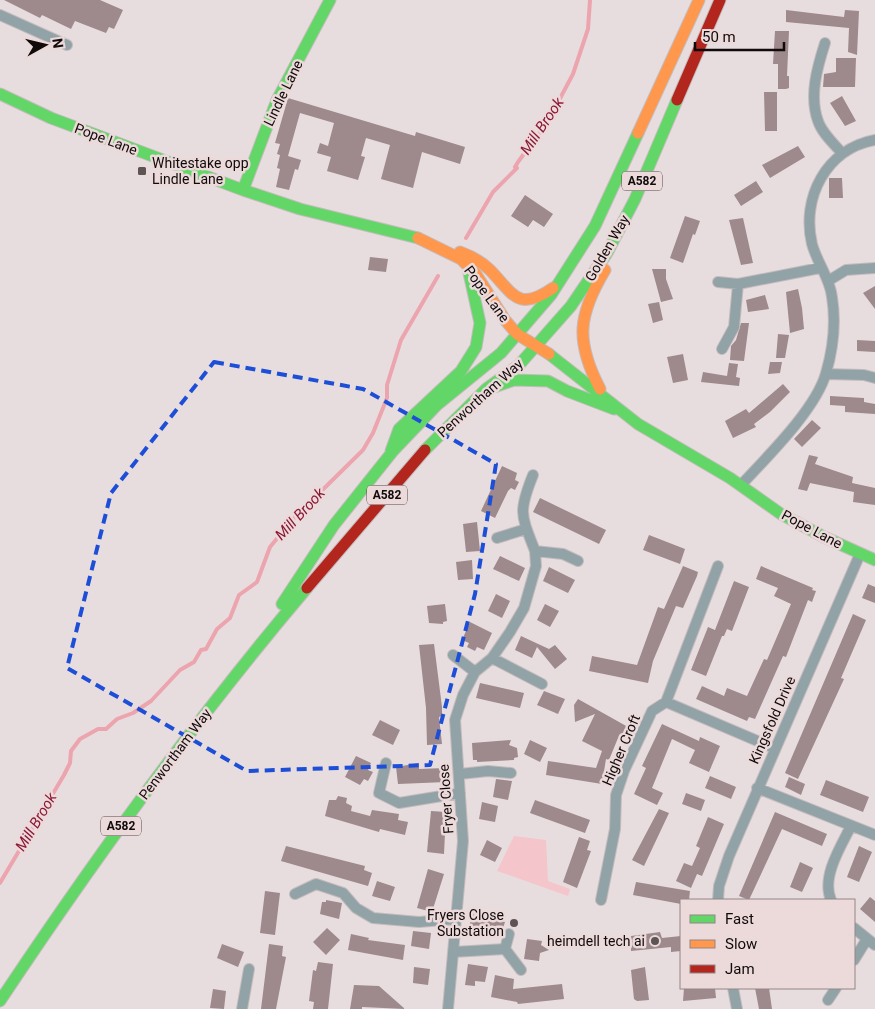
<svg xmlns="http://www.w3.org/2000/svg" width="875" height="1009" viewBox="0 0 875 1009" font-family="Roboto,sans-serif">
	<rect width="100%" height="100%" fill="#e8ddde"/>
	<path fill="#f4c5ca" d="M514 836 546 840 548 881 570 889 568 896 497 871Z"/>
	<g fill="none" stroke-linecap="round" stroke-linejoin="round">
		<path stroke="#eca5ae" stroke-width="4" d="M466 238 493 192 517 168 515 167 518 162 548 121 573 74 588 29 590 0
			M0 883 64 775 70 763 71 751 80 739 98 729H106L117 719 133 713 151 701 180 670 194 662 201 650 206 649 217 629 230 618 239 595 257 582 270 547 293 519 363 450 373 433 387 398V385L401 340 438 276"/>
	</g>
	<path fill="#9e898d" d="M4 0H100L123 10 114 29 109 27 106 33 75 21 71 29 42 15 40 18Z
		M786 10 844 17 845 10 859 11 857 55 848 52 849 28 786 22Z
		M775 31H789L787 76H789V88L786 89H778V64H773Z
		M836 58H856L855 87H823L824 74 836 72Z
		M764 92H777V131H765Z
		M842 96 856 121 845 126 830 103Z
		M288 98 415 136 416 132 465 147 460 164 422 152 413 188 381 179 390 145 366 138 361 156 365 157 358 180 327 171 331 157 317 153 320 143 328 146 334 123 300 113 288 156 301 160 298 170 295 169 289 190 276 187 280 169 277 168 280 155 277 154 280 144 275 143Z
		M798 146 805 157 770 178 762 165Z
		M829 178H842L843 198H829Z
		M756 181 763 192 741 206 734 195Z
		M525 195 553 214 544 227 533 220 528 227 511 216Z
		M685 216 700 221 695 235 693 234 683 263 670 258Z
		M743 218 753 263 741 265 729 220Z
		M370 257 388 259 386 272 368 270Z
		M652 269H666V279L673 299 661 302Z
		M875 286V309L863 293Z
		M798 289 802 308 804 329 790 333 786 292Z
		M765 295 769 309 748 312 746 300Z
		M659 302 663 320 653 323 648 304Z
		M741 323H749L744 361 730 360 731 346 736 340Z
		M778 334 789 335 785 358H776Z
		M857 340 875 341V352L857 351Z
		M683 354 688 380 673 383 667 357Z
		M770 362H782L780 373 768 374Z
		M729 363 738 364 736 377 740 378 739 386 701 382 703 372 727 376Z
		M783 384 790 392 770 412 754 424 756 427 733 438 725 421 746 409 749 413Z
		M830 396 864 398V402L875 404V414L845 412V406L830 405Z
		M812 420 821 428 802 447 794 439Z
		M809 455 818 457 815 464 853 477 852 483 875 488V505L853 502 854 492 810 483 807 491 798 489Z
		M502 466 517 473 515 480 519 482 515 490 511 488 508 491 495 518 481 511Z
		M540 498 606 530 599 544 533 512Z
		M477 522 480 551 466 552 463 524Z
		M649 535 685 549 680 564 643 550Z
		M500 556 525 568 519 581 493 569Z
		M472 560 473 579 458 580 456 562Z
		M683 566 698 572 697 576 683 608 676 606 653 661 648 683 589 671 592 656 637 665 658 607 664 609Z
		M761 566 813 588 812 590 816 591 812 602 808 600 786 657 783 656 755 719 749 717 747 721 696 699 702 686 724 696 727 688 747 696 764 659 767 660 791 604 774 596 778 588 756 579Z
		M549 567 575 580 568 593 543 581Z
		M734 581 749 587 732 631 727 629 724 636H722L706 676 691 670 708 627 715 630Z
		M868 584 875 587V603L862 598Z
		M496 594 510 601 502 618 488 611Z
		M445 604 447 621 443 622V624L429 623 427 606Z
		M545 604 559 611 550 627 537 620Z
		M853 614 866 620 841 678 844 679 798 779 785 773Z
		M470 622 492 633 484 650 477 647 475 651 467 647 469 643 462 640Z
		M521 636 549 649 555 645 567 659 555 669 537 647 532 658 515 650Z
		M434 644 442 707V716L439 717 442 744 427 745 426 708 419 645Z
		M480 683 524 693 520 708 476 698Z
		M544 691 565 699 558 714 537 705Z
		M578 699 628 727 620 740 618 738 609 760 606 759 602 784 546 775 548 761 596 768 602 751 582 741 595 714 575 722 574 705Z
		M380 720 400 730 393 745 372 735Z
		M662 724 699 741 700 737 720 746 709 772 689 763 695 750 672 739 652 788 663 793 657 805 634 794 646 768 642 766Z
		M511 740 509 745 517 748 518 757 514 758V760L477 762V760H473L472 743Z
		M530 740 547 748 540 762 524 754Z
		M356 756 371 763 368 770 373 772 368 781 364 779 360 785 345 777Z
		M419 763V769L444 768 446 782 398 784 396 767Z
		M710 776 736 787 731 799 705 788Z
		M789 777 805 784 801 795 785 787Z
		M496 779 512 781 508 800 493 797Z
		M826 780 869 797 863 812 820 795Z
		M686 793 705 800 701 811 682 804Z
		M338 796 347 798 346 803 352 806 351 811 370 816 372 810 399 814 398 820 408 822 405 835 380 829 379 832 325 816 329 800H336Z
		M535 800 590 820 585 833 530 813Z
		M482 802 498 806 495 822 479 819Z
		M659 809 669 813 644 866 632 860Z
		M431 811 446 812 444 854 427 852Z
		M775 812 827 834 822 846 782 829 749 900 739 896Z
		M708 817 724 824 702 876 697 874 691 888 676 881 684 863 692 866 700 848 696 846Z
		M579 837 590 841 587 850 591 851 577 888 563 882Z
		M487 840 502 848 495 862 480 855Z
		M286 846 365 866 364 870 372 873 368 886 281 861Z
		M859 846 872 852 859 882 847 877Z
		M800 862 813 868 802 892 790 887Z
		M428 869 444 874 432 912 417 908Z
		M377 881 395 887 390 901 372 896Z
		M636 882 690 891 689 900H681V904L633 895Z
		M265 891 280 893 275 935 260 933Z
		M870 897 875 901V922L860 909Z
		M326 900 342 903 339 919 320 914 322 902H326Z
		M474 912 505 922 500 937 469 926Z
		M327 928 340 940 326 955 313 942Z
		M413 931 431 933 429 949 411 946Z
		M660 932 662 938 681 936V951L671 952V947L631 951V936Z
		M351 934 369 938 368 940 405 945 403 960 348 950Z
		M527 939 542 941 541 945 549 950 540 953 539 961 524 959Z
		M222 944 244 952 238 967 217 958Z
		M269 944 283 946 282 956 286 957 276 1009H261Z
		M318 962 333 964 328 1009H313L314 1002 309 1001 313 970 316 971Z
		M468 964 488 967 485 982 475 981V986L465 985Z
		M414 967 430 969 428 985 413 983Z
		M645 967 649 1000 637 1001 634 999 631 970Z
		M495 975 514 979 513 989 562 984 564 999 518 1004 517 1002 491 997Z
		M354 985 379 986 405 1009 362 1007V1009H350Z
		M684 988H715L716 998 683 1001Z
		M755 988H769L772 1009H759Z
		M213 989 226 991 224 1009 210 1008Z"/>
	<g fill="none" stroke-linecap="round" stroke-linejoin="round">
		<defs>
			<path id="street" d="M0 15 67 45
				M825 43C817 68 809 96 818 121 822 133 834 144 842 153
				M828 281 846 270 875 268
				M718 282 738 284
				M722 349 734 327 738 284 820 268
				M826 374 864 375 875 378
				M533 475C518 512 521 515 535 551
				M741 485C767 457 816 409 826 373 833 349 836 322 832 297 830 278 817 263 812 244 801 198 826 149 875 140
				M497 538 526 529
				M453 655 475 672
				M492 658 542 684
				M666 702 774 748
				M386 763 379 793 399 803 460 793
				M460 774 488 771 511 773
				M757 788 875 835
				M295 894 316 884 343 893 356 908 373 918 419 922 455 919
				M601 900 615 829 616 795 624 771 652 711 666 702 718 566
				M718 900 719 886 729 856 860 554
				M831 900C821 877 841 846 851 826
				M854 928 875 945
				M505 949 509 934
				M453 952 505 949 521 970
				M854 960 867 939
				M733 988 737 1009
				M828 1000 836 988
				M242 1009 249 969
				M448 1009 463 841 455 720 463 695 475 672 492 658 510 632 524 608 536 566 535 551 563 554 578 561"/>
			<path id="fast" d="M0 94 51 118 243 190 300 209 418 238
				M243 190 277 100 330 0
				M549 354 638 424 730 478 781 514 824 537 875 560
				M494 387 514 380 548 381 567 391 614 409
				M425 450 486 389 519 365 571 306 607 253 635 199 677 100
				M391 451 399 429 461 371 476 347 480 323 469 273
				M282 604 334 525 393 451 437 405 501 353 551 295 595 226 638 133
				M0 1001C95 858 196 719 307 588"/>
			<path id="slow" d="M638 133 699 0
				M418 238 461 259 475 273 505 320 517 334 549 354
				M460 252C471 256 482 262 490 270 514 295 518 312 553 288
				M600 389C575 341 578 315 605 270"/>
			<path id="jam" d="M677 100 720 0
				M307 588 425 450"/>
		</defs>
		<use href="#street" stroke="#c5bcbd" stroke-width="12"/>
		<use href="#fast" stroke="#c5bcbd" stroke-width="13"/>
		<use href="#slow" stroke="#c5bcbd" stroke-width="13"/>
		<use href="#jam" stroke="#c5bcbd" stroke-width="13"/>
		<use href="#street" stroke="#92a3a7" stroke-width="10"/>
		<use href="#fast" stroke="#63d668" stroke-width="11"/>
		<use href="#slow" stroke="#ff974d" stroke-width="11"/>
		<use href="#jam" stroke="#b3261e" stroke-width="11"/>
	</g>
	<path fill="none" stroke="#1d4ed8" stroke-width="4" stroke-dasharray="10 6" stroke-linejoin="round" d="M214 362 363 389 496 464 475 594 430 765 247 771 67 668 111 493Z"/>
	<g fill="#5c5455" stroke="#ecd9da" stroke-width="2">
		<rect x="137" y="166" width="10" height="10" rx="2.5"/>
		<circle cx="514" cy="923" r="5"/>
		<circle cx="655" cy="941" r="5"/>
	</g>
	<g text-anchor="middle" dominant-baseline="central" stroke-width="5" stroke-linejoin="round" paint-order="stroke">
		<g fill="#ecd9da" stroke="#524849" stroke-width="1">
			<rect x="622" y="171.5" width="40" height="19" rx="4"/>
			<rect x="367" y="485.5" width="40" height="19" rx="4"/>
			<rect x="101" y="816.5" width="40" height="19" rx="4"/>
		</g>
		<g font-size="12" font-weight="bold" fill="#100a0b">
			<text x="642" y="181">A582</text>
			<text x="387" y="495">A582</text>
			<text x="121" y="826">A582</text>
		</g>
		<g font-size="14" fill="#100a0b" stroke="#ecd9da">
			<text transform="translate(283 93) rotate(-64)">Lindle Lane</text>
			<text transform="translate(106 139) rotate(21)">Pope Lane</text>
			<text transform="translate(607 248) rotate(-60)">Golden Way</text>
			<text transform="translate(487 294) rotate(54)">Pope Lane</text>
			<text transform="translate(480 398) rotate(-42)">Penwortham Way</text>
			<text transform="translate(812 529) rotate(28)">Pope Lane</text>
			<text transform="translate(772 720) rotate(-66)">Kingsfold Drive</text>
			<text transform="translate(621 750) rotate(-67)">Higher Croft</text>
			<text transform="translate(175 754) rotate(-53)">Penwortham Way</text>
			<text transform="translate(446 799) rotate(-94)">Fryer Close</text>
		</g>
		<g font-size="14" fill="#100a0b" stroke="#ecd9da" text-anchor="end">
			<text x="152" y="163" text-anchor="start">Whitestake opp<tspan x="152" dy="16">Lindle Lane</tspan></text>
			<text x="504" y="915">Fryers Close<tspan x="504" dy="16">Substation</tspan></text>
			<text x="645" y="941">heimdell tech ai</text>
		</g>
		<g font-size="15" font-style="italic" fill="#8a1936" stroke="#ecd9da">
			<text transform="translate(542 126) rotate(-56)">Mill Brook</text>
			<text transform="translate(300 514) rotate(-47)">Mill Brook</text>
			<text transform="translate(36 822) rotate(-59)">Mill Brook</text>
		</g>
	</g>
	<rect x="680" y="899" width="175" height="90" fill="#ecd9da" stroke="#948687"/>
	<rect x="690" y="915" width="25" height="8" fill="#63d668" stroke="#948687"/>
	<text x="725" y="924" font-size="15" fill="#100a0b">Fast</text>
	<rect x="690" y="940" width="25" height="8" fill="#ff974d" stroke="#948687"/>
	<text x="725" y="949" font-size="15" fill="#100a0b">Slow</text>
	<rect x="690" y="965" width="25" height="8" fill="#b3261e" stroke="#948687"/>
	<text x="725" y="974" font-size="15" fill="#100a0b">Jam</text>
	<g transform="translate(45 45) rotate(82)" stroke="#ecd9da" stroke-width="4" paint-order="stroke">
	<path d="M0-4L9 19L0 12L-9 19Z" fill="#100a0b"/>
	<text y="-8" font-size="14" font-weight="bold" text-anchor="middle" fill="#100a0b">N</text>
	</g>
	<path d="M695 42v8h89v-8" fill="none" stroke="#100a0b" stroke-width="2.5"/>
	<text x="702" y="42" font-size="15" fill="#100a0b" stroke="#ecd9da" stroke-width="4" paint-order="stroke">50 m</text>
</svg>
